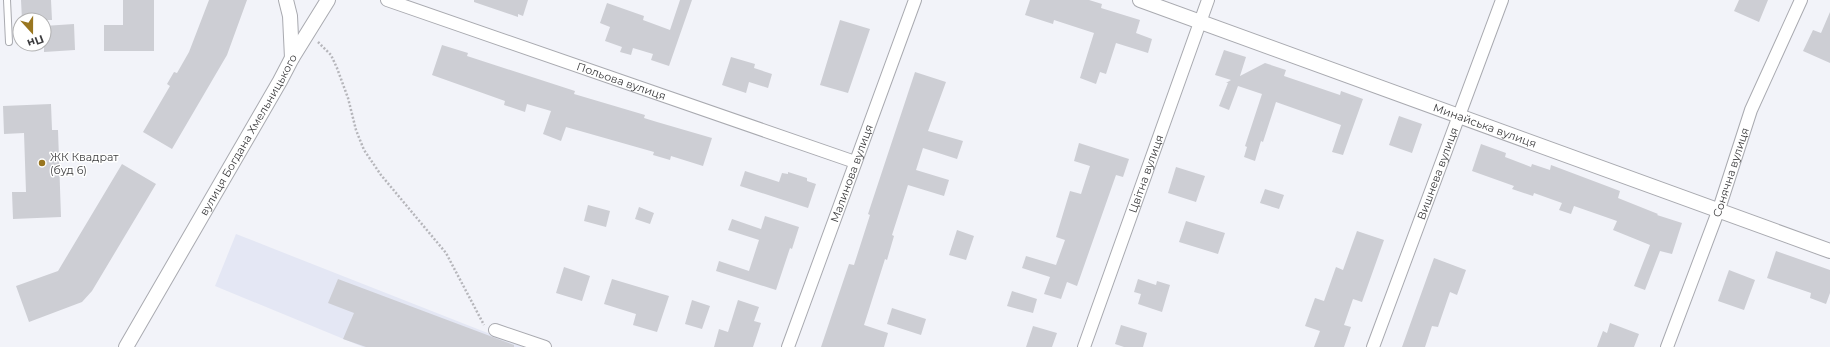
<svg xmlns="http://www.w3.org/2000/svg" width="1830" height="347" viewBox="0 0 1830 347" font-family="Montserrat,sans-serif">
	<rect width="100%" height="100%" fill="#f2f3f9"/>
	<path fill="#e4e7f4" d="M236 234 480 330 524 347H363L215 286Z"/>
	<path fill="#cdced4" d="M21 0H51L52 20H22Z
		M123 0H154V51H104V25H123Z
		M209 0H247L227 55 172 149 143 132 170 86 167 84 174 72 177 73 189 52Z
		M474 0H528L523 16 518 14V17L474 2Z
		M680 0H692L669 66 651 60 653 54 633 48 631 55 620 52 622 47 605 41 610 27 600 23 607 3 644 16 643 20 670 30Z
		M1030 0H1089L1102 4 1101 8 1140 20 1136 33 1152 39 1148 53 1116 43 1106 74 1100 72 1096 84 1080 78 1094 33 1054 20 1053 24 1025 15Z
		M1739 0H1768L1759 22 1734 11Z
		M1830 12V63L1803 51 1813 30 1821 33Z
		M840 20 870 29 848 93 820 85Z
		M74 24 75 50 44 52V26Z
		M442 45 468 53 467 56 575 91 574 94 645 115 644 118 657 122 712 138 703 166 671 156 670 160 653 155 654 152 566 127 561 141 543 134 551 111 527 104 525 112 504 105 505 101 432 75Z
		M1224 50 1246 57 1240 76 1265 63 1286 70 1284 76 1340 95 1341 91 1363 99 1343 155 1332 152 1341 125 1276 102 1263 142 1261 141 1255 161 1244 157 1247 147 1245 146 1262 94 1238 86 1229 110 1219 106 1228 83H1226L1231 80 1215 75Z
		M731 57 755 64 754 68 772 74 768 88 749 82 746 93 722 85Z
		M915 72 946 82 928 131 963 141 957 159 923 148 916 170 949 180 944 196 908 185 892 235 894 236 887 260 885 259 864 325 888 333 884 347H821L849 264 854 265 870 215 868 214Z
		M51 104 52 130H58L61 217 13 219 12 192H26L24 133 4 134 3 106Z
		M1399 116 1422 124 1412 153 1389 145Z
		M1079 143 1129 159 1123 177 1116 175 1077 286 1067 282 1061 299 1044 294 1050 277 1022 268 1026 256 1056 265 1065 240 1056 237 1070 191 1081 194 1090 166 1074 161Z
		M1481 144 1506 153 1505 157 1531 167 1532 164 1550 170 1551 165 1620 191 1618 198 1658 214 1657 215 1682 223 1672 254 1660 251 1645 290 1634 286 1650 245 1613 230 1617 221 1574 206 1571 214 1559 210 1562 203 1534 193 1533 196 1512 189 1514 186 1472 171Z
		M122 164 156 184 92 291 82 302 29 322 16 286 58 271Z
		M1176 167 1205 176 1196 202 1168 193Z
		M745 171 779 182 782 173 788 174V172L807 178V181L816 184 808 208 740 186Z
		M1265 189 1284 195 1279 209 1260 203Z
		M588 205 610 211 606 227 584 221Z
		M639 207 654 213 650 224 635 219Z
		M765 216 799 227 792 249 790 248 776 290 716 271 719 261 749 271 759 240 728 230 732 219 761 229Z
		M1186 221 1225 233 1218 254 1179 242Z
		M957 230 974 236 966 260 949 255Z
		M1357 231 1384 240 1362 302 1353 299 1344 325 1351 327 1344 347H1314L1320 331 1305 326 1315 298 1324 301 1336 267 1343 270Z
		M1776 251 1830 270V293L1826 304 1810 298 1811 293 1767 278Z
		M1434 258 1466 270 1457 295 1450 292 1438 327 1432 326 1425 347H1402Z
		M564 267 590 276 582 301 556 293Z
		M1729 270 1755 280 1744 310 1718 301Z
		M338 279 514 345V347H366L343 339 354 313 328 303Z
		M612 279 669 296 657 332 633 325 636 314 604 304Z
		M1138 279 1156 285 1157 281 1170 285 1162 312 1138 304 1141 294 1134 292Z
		M1012 291 1037 299 1033 313 1007 306Z
		M692 300 710 306 702 329 685 324Z
		M738 300 759 307 754 321 761 323 753 347H714L719 329 728 332Z
		M892 308 926 319 921 335 887 324Z
		M1610 323 1639 334 1634 347H1597L1603 331 1607 333Z
		M1121 325 1147 333 1143 347H1124L1115 344Z
		M1033 326 1057 333 1052 347H1026Z"/>
	<g fill="none" stroke-linecap="round" stroke-linejoin="round">
		<defs>
			<path id="service" d="M7 0 9 42"/>
			<g id="minor">
				<path id="s1" d="M387 0 855 162"/>
				<path d="M495 330 545 347"/>
				<path id="s2" d="M788 347 915 0"/>
				<path id="s3" d="M1084 347 1208 0"/>
				<path id="s4" d="M1373 347 1502 0"/>
				<path id="s5" d="M1667 347 1719 209 1751 110 1801 0"/>
			</g>
			<g id="tertiary">
				<path d="M286 0 290 16 292 58"/>
				<path id="s6" d="M1140 0 1830 251"/>
				<path id="s7" d="M126 347 280 81 292 58 328 0"/>
			</g>
		</defs>
		<use href="#service" stroke="#a9aab0" stroke-width="8"/>
		<use href="#minor" stroke="#a9aab0" stroke-width="14"/>
		<use href="#tertiary" stroke="#a9aab0" stroke-width="16"/>
		<path stroke="#b6b6bb" stroke-width="2.5" stroke-dasharray="2 2" stroke-linecap="butt" d="M318 42 331 55 337 68 348 98 356 130 364 150 381 175 446 253 484 325"/>
		<use href="#service" stroke="#fff" stroke-width="6"/>
		<use href="#minor" stroke="#fff" stroke-width="12"/>
		<use href="#tertiary" stroke="#fff" stroke-width="14"/>
	</g>
	<circle fill="#997620" stroke="#fff" stroke-width="1.5" cx="42" cy="163" r="4"/>
	<g text-anchor="middle" dominant-baseline="central" stroke-width="3" stroke-linejoin="round" paint-order="stroke">
		<g font-size="11" fill="#3c3c3e" stroke="#fff">
			<text stroke="none"><textPath href="#s1" startOffset="248">Польова вулиця</textPath></text>
			<text stroke="none"><textPath href="#s6" startOffset="367">Минайська вулиця</textPath></text>
			<text stroke="none"><textPath href="#s7" startOffset="245">вулиця Богдана Хмельницького</textPath></text>
			<text stroke="none"><textPath href="#s5" startOffset="186">Сонячна вулиця</textPath></text>
			<text stroke="none"><textPath href="#s2" startOffset="185">Малинова вулиця</textPath></text>
			<text stroke="none"><textPath href="#s3" startOffset="184">Цвітна вулиця</textPath></text>
			<text stroke="none"><textPath href="#s4" startOffset="185">Вишнева вулиця</textPath></text>
		</g>
		<g font-size="11" fill="#3c3c3e" stroke="#fff" text-anchor="start">
			<text x="50" y="157">ЖК Квадрат<tspan x="50" dy="13">(буд 6)</tspan></text>
		</g>
	</g>
	<g transform="translate(32 32) rotate(159)"><circle r="19" fill="#ffffff" stroke="#b1b1b2"/>
	<path d="M0-3L7 15L0 10L-7 15Z" fill="#997620"/>
	<text y="-6" font-size="11" font-weight="bold" text-anchor="middle" fill="#3c3c3e">Пн</text>
	</g>
</svg>
